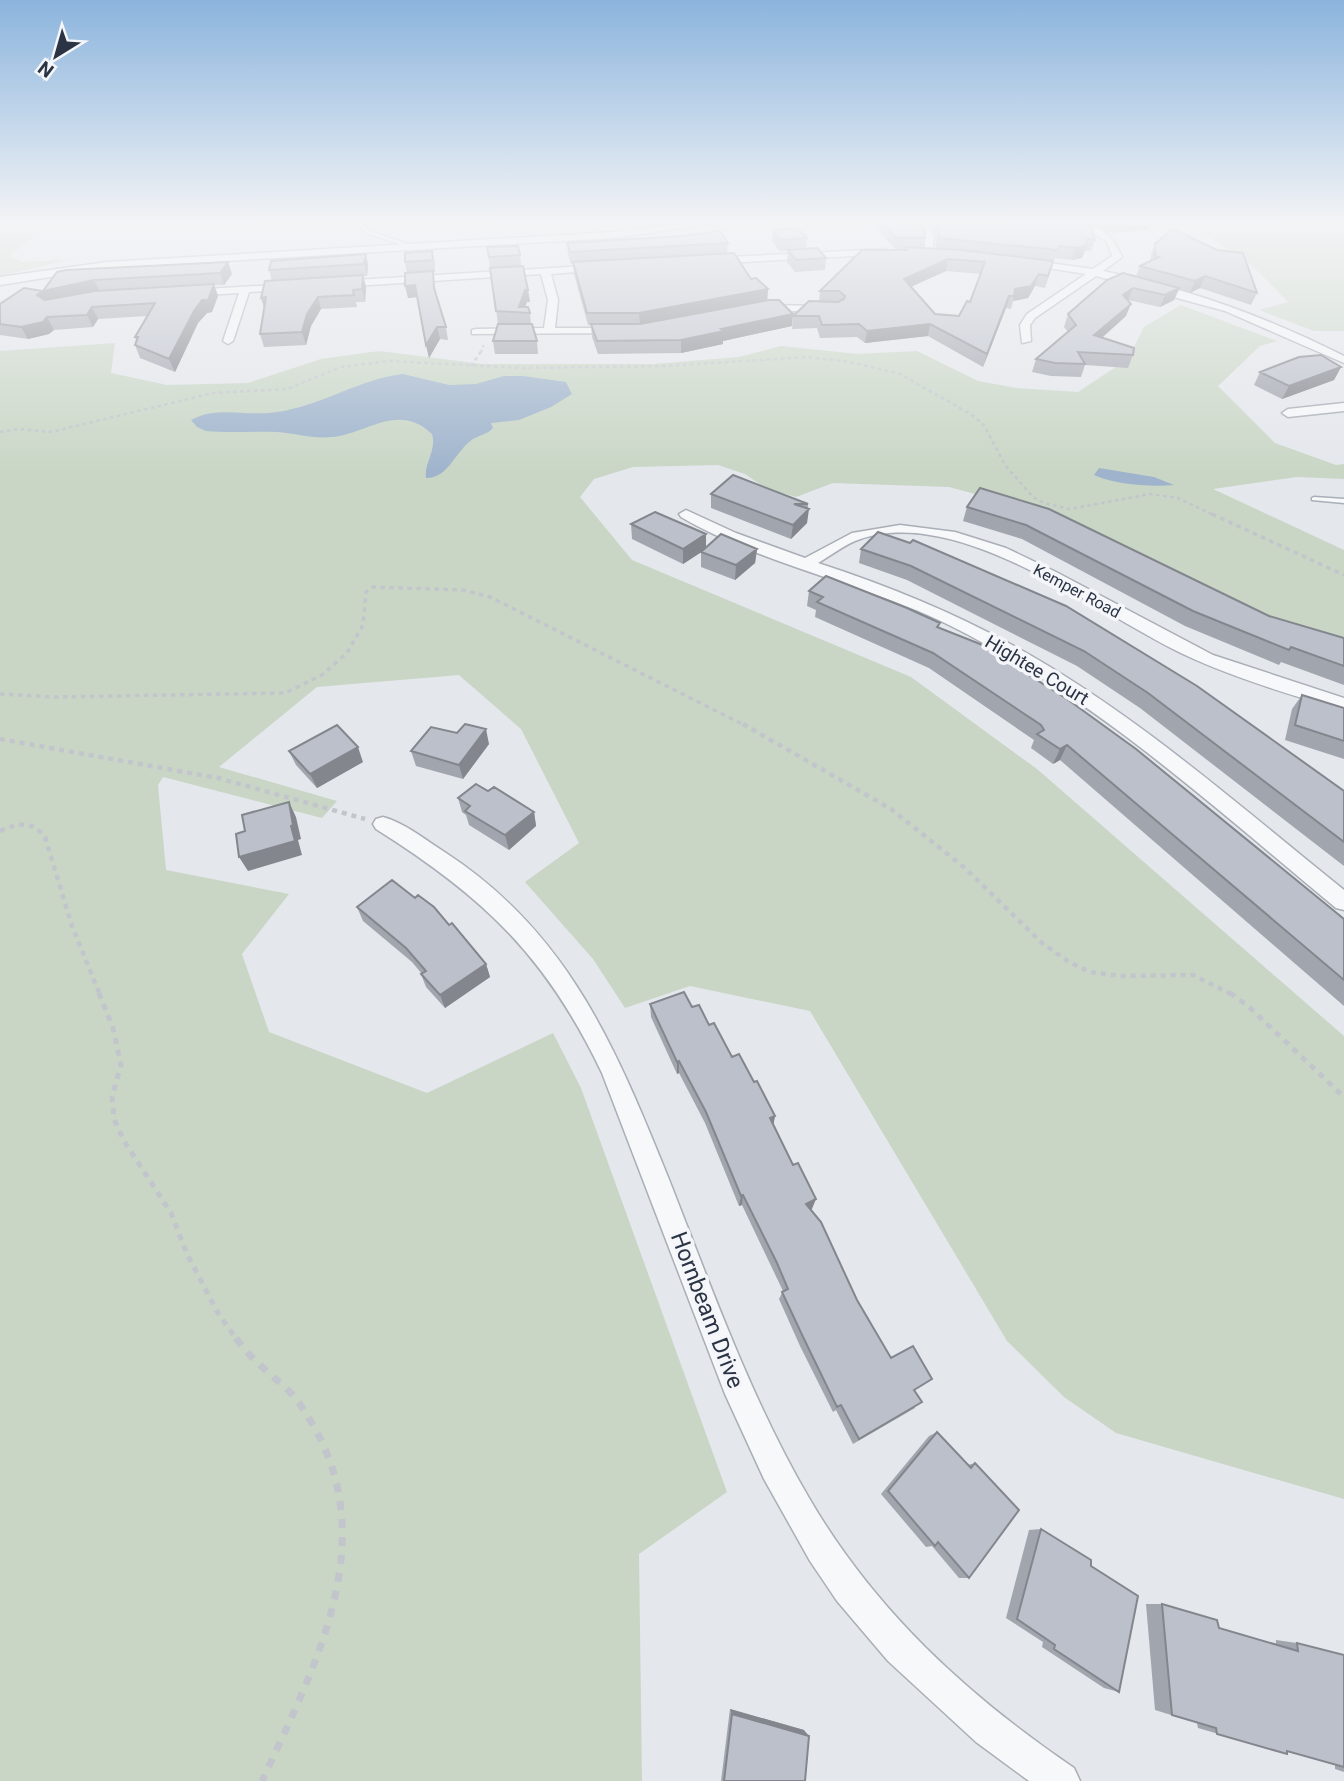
<svg xmlns="http://www.w3.org/2000/svg" width="1344" height="1781" viewBox="0 0 1344 1781" font-family="Roboto,sans-serif">
	<rect width="100%" height="100%" fill="#e4e7ec"/>
	<path fill="#c9d6c5" d="M0 223H102L44 228 9 256 21 262 72 259 0 276Z
		M1187 223H1344V331H1314L1259 310 1288 302 1253 266Z
		M1181 305 1277 341 1260 346 1218 386 1275 443 1336 465 1344 464V479L1297 477 1213 489 1344 550V643L1251 615 1039 511 949 487 833 483 796 497 765 488 745 474 718 465 633 467 594 479 580 497 632 560 911 677 1037 769 1344 1036V1499L1116 1433 1064 1397 1007 1341 810 1011 690 986 625 1008 593 959 525 882 579 843 521 729 459 675 317 687 219 767 337 801 322 818 163 777 158 785 166 870 289 894 242 954 269 1032 427 1093 553 1033 581 1088 727 1492 639 1554 642 1781H0V351L115 343 111 373 167 385 248 383 321 359 379 351 482 364H653L739 357 781 346 858 354 917 351 978 381 1016 388 1078 392 1128 359 1144 327Z"/>
	<path fill="#9fb4cc" d="M403 374 449 385 476 384 504 376H523L566 382 572 394 551 407 519 420 491 423 493 428C488 434 480 435 473 439 456 450 448 479 426 478 424 463 437 450 432 434 398 401 365 435 331 437 313 439 294 433 277 432 253 431 230 433 206 431L197 427 191 420C217 405 248 417 277 412 321 406 359 379 403 374Z
		M1099 468 1154 477 1174 485C1151 487 1116 485 1094 475Z"/>
	<g fill="none" stroke-linecap="round" stroke-linejoin="round">
		<defs>
			<path id="service" d="M356 223H360L370 231 416 247 412 248 366 233Z
				M618 223H622L631 234H627Z
				M1314 497 1344 499V503L1312 500V498Z"/>
			<path id="minor" d="M918 223H926L933 237V255L925 253V237Z
				M1078 223C1099 222 1115 239 1122 257L1103 271C1187 288 1267 317 1344 356V363L1225 311 1096 276 1035 318 1030 325 1031 341 1022 343 1020 325 1027 314 1086 274 1023 264 1020 259 1093 269 1112 256 1107 242Z
				M886 249 889 254 709 264 704 261 709 258Z
				M600 265 603 270 551 274 558 300 555 328H621L626 331 625 333 472 334V330L476 329 544 328 548 300 541 274 339 287 334 284 339 281Z
				M292 284 295 289 249 292 233 341 228 344 223 341 239 293 188 296 183 293 188 290Z
				M759 305 828 306 833 309 828 312 755 310Z
				M1344 403V411L1288 417 1282 413 1288 409Z
				M686 510 736 533 805 558 852 533 900 525 955 532 1006 548 1056 572 1213 655 1344 698V710C1290 695 1234 678 1183 654 1097 613 954 501 855 541 843 546 830 556 818 563 886 585 952 612 1014 646 1134 712 1238 805 1344 890V910L1336 908C1214 807 1095 698 951 626 864 583 765 566 681 517L679 514Z
				M383 817C405 823 427 841 446 853 570 934 617 1051 670 1182 712 1289 751 1399 809 1498 875 1611 967 1695 1074 1768L1080 1781H1029L976 1742 888 1661 837 1601 810 1561 764 1479 725 1394 602 1073C546 956 484 897 376 829L373 824 376 819Z"/>
			<path id="tertiary" d="M690 223H719L613 238 107 268 0 285V277L107 262 613 232Z"/>
		</defs>
		<use href="#service" stroke="#a9aeb7" stroke-width="3"/>
		<use href="#minor" stroke="#a9aeb7" stroke-width="3"/>
		<use href="#tertiary" stroke="#a9aeb7" stroke-width="3"/>
		<path stroke="#c2c5cb" stroke-width="2" stroke-dasharray="2.5 2.5" stroke-linecap="butt" d="M481 352 484 344"/>
		<path stroke="#c2c5cb" stroke-width="2.5" stroke-dasharray="3.5 3.5" stroke-linecap="butt" d="M471 366 482 350
			M0 432 19 429 51 432 213 393 287 389 341 367 389 361 523 368 665 366 807 357 850 362 900 374 972 415 984 425 1005 465 1033 497 1044 503 1070 509 1150 494 1178 498 1216 516"/>
		<path stroke="#c2c5cb" stroke-width="3.5" stroke-dasharray="4.5 4.5" stroke-linecap="butt" d="M1212 514 1344 575
			M0 694 54 697 285 693 322 675 347 653 363 625 366 592 373 587 463 590 490 597 746 726"/>
		<path stroke="#c2c5cb" stroke-width="4.5" stroke-dasharray="5 5" stroke-linecap="butt" d="M743 724 891 809 965 868 1042 943 1069 962 1090 972 1121 976 1193 975 1233 995
			M0 739 218 778 365 819
			M0 831C19 823 31 820 45 837L72 926 100 995"/>
		<path stroke="#c2c5cb" stroke-width="5" stroke-dasharray="6 6" stroke-linecap="butt" d="M99 993 113 1028 121 1065 112 1097 114 1119 124 1141 171 1213 187 1254 218 1313 237 1340
			M1230 993 1248 1006 1344 1097"/>
		<path stroke="#c2c5cb" stroke-width="7" stroke-dasharray="9 9" stroke-linecap="butt" d="M236 1338C251 1360 270 1373 289 1391 301 1403 313 1425 321 1440 377 1556 310 1676 262 1781"/>
		<use href="#service" fill="#f7f8fa" fill-rule="evenodd"/>
		<use href="#minor" fill="#f7f8fa" fill-rule="evenodd"/>
		<use href="#tertiary" fill="#f7f8fa" fill-rule="evenodd"/>
	</g>
	<path fill="#a1a5ae" fill-rule="evenodd" d="M872 223H923L925 238 923 248 936 249 935 236 927 223H1151L1148 230 1109 233 1093 223 1092 231 1095 240 1091 251H1085L1082 258 1072 260 1055 258 1045 288 1035 286 1028 298 1013 301 1011 309 1006 308 983 367 928 336 865 343 857 337 820 338 817 328 792 329 793 316 819 302 820 291 905 250 895 249ZM946 271 981 274 970 302 959 316 935 314 911 286Z
		M773 230 807 238 806 249 826 258 825 270 795 272 787 262 788 251H779L772 241Z
		M567 243H728L727 254 751 279 768 289 767 301 792 326 723 341V344L681 353 598 354 592 337 591 325H588L574 274 573 264H571L568 255Z
		M1155 244 1217 250 1257 293 1251 305 1200 288 1190 293 1179 290 1174 300 1160 307 1128 300 1126 316 1102 338 1133 355 1128 368 1085 365 1081 377 1051 376 1032 372 1036 359 1068 332 1064 327 1068 314 1136 276 1140 266 1151 260V255Z
		M487 247 520 255 521 266 528 290 530 302H527L525 307 530 313 531 324 537 341 538 354H495L493 341 498 324Z
		M432 251 435 263V272H433L436 294 446 327 448 340 440 339 429 358 417 297 408 298 407 273 405 262Z
		M366 254 368 265 367 276H363L366 287 365 302H356L357 307 321 309 311 326 306 345 264 347 260 334 272 281 269 270Z
		M228 262 232 274 224 285H214L218 296 212 312 207 313 198 323 175 372 140 358 135 345 136 341 135 337 147 316 98 319 93 327 54 330 49 334 28 339 0 335V304L43 291 47 300 43 291 57 272Z
		M1341 367 1334 380 1282 399 1254 385 1260 372Z
		M980 488 1269 616 1344 638V685L1281 662 1279 665 1185 626 1022 539 963 521 967 507Z
		M711 494 808 504 807 523 791 539 711 508Z
		M631 524 706 548 757 549 755 563 735 580 701 567V552L703 551 683 564 632 539Z
		M878 532 1344 791V866L1140 708 1077 666 907 580 859 563 861 549Z
		M809 591 940 623 939 627 1344 919V1006L1060 760 1053 764 1031 748 1034 740 929 668 815 617 816 610 807 606Z
		M1302 695 1344 708V759L1285 740 1292 709Z
		M489 744 463 779 416 766 411 751Z
		M289 751 363 762 317 788 296 765Z
		M458 798 534 812 536 826 509 850 469 825 466 815 462 812Z
		M357 907 449 925 486 964 490 977 445 1008 426 987 421 974H422L412 962 363 921Z
		M650 1004 692 1007 709 1025 732 1057 754 1082 775 1116 773 1125 812 1209 811 1210 857 1300 891 1358 932 1379 915 1390V1408L853 1444 836 1410 833 1412 800 1346 779 1299 783 1291 742 1205 739 1206 705 1123 679 1073 677 1074 651 1017Z
		M937 1432 968 1465 975 1463 969 1578H959L932 1546 926 1547 881 1494 929 1436Z
		M1041 1529 1091 1566 1119 1692 1104 1688 1042 1647 1043 1642 1006 1618 1029 1530Z
		M1146 1604H1162L1219 1628 1276 1644V1640L1297 1643 1344 1655V1772L1335 1769V1764L1287 1751V1754L1198 1728 1197 1723 1155 1710Z
		M730 1709 804 1730 805 1781H721Z"/>
	<path fill="#83868d" d="M1086 246 1082 258 1072 260 1075 248Z
		M366 254 368 265 367 276 364 264Z
		M948 259 946 271 902 291 904 279Z
		M228 262 232 274 224 285 220 273Z
		M1039 274 1035 286 1028 298 1013 301 1015 289Z
		M363 275 366 287 365 302 362 289Z
		M1205 276 1200 288 1190 293 1195 281Z
		M94 280 100 292 49 304 43 291Z
		M214 284 218 296 212 312 207 313 198 323 175 372 169 359 194 311Z
		M415 285 418 297 408 298 405 286Z
		M1133 288 1128 300 1123 295Z
		M1179 288 1174 300 1160 307 1165 295Z
		M768 289 767 302 640 325 639 313Z
		M525 290H528L530 302H527L523 313 519 307Z
		M43 291 49 304 37 295Z
		M1009 296 1006 308 983 367 987 354Z
		M266 297 265 310 261 298Z
		M318 297 321 309 311 326 306 345 302 332 307 314Z
		M1131 304 1126 316 1090 348 1094 335Z
		M92 307 98 319 93 327 87 315Z
		M793 314 792 326 723 341V344L681 353V340L721 329Z
		M47 317 54 330 49 334 28 339 21 327Z
		M930 324 928 336 865 343 867 331Z
		M437 327 440 339 429 358 426 345Z
		M1341 367 1334 380 1282 399 1289 386Z
		M809 509 807 523 791 539 793 525Z
		M706 534V549L683 564V549Z
		M757 549 755 563 735 580 736 565Z
		M486 729 489 744 463 779 459 765Z
		M1067 745 1060 760 1053 764 1060 749Z
		M358 747 363 762 317 788 310 774Z
		M289 802 296 817 301 839 298 840 302 855 248 871 239 857 291 826Z
		M534 812 536 826 509 850 505 835Z
		M486 964 490 977 445 1008 440 995Z
		M679 1061V1073L677 1074V1062Z
		M775 1116 773 1127 770 1118Z
		M743 1195 742 1205 739 1206 741 1196Z
		M816 1199 812 1209 803 1213 806 1204Z
		M730 1709 804 1730 809 1736 732 1714Z"/>
	<path fill="#bbc0ca" stroke="#83868d" stroke-width="2" fill-rule="evenodd" d="M883 223H923L924 226 925 238H896Z
		M936 223H1094L1089 224 1095 240 1087 239 1086 246 1075 248 1059 246 1057 250 939 238 938 225Z
		M797 228 807 238 780 240 773 230Z
		M1173 229 1217 250 1243 253 1257 293 1205 276 1195 281 1140 266 1159 257 1155 256V244Z
		M720 231 728 243 570 252 567 243 683 236Z
		M518 246 520 255 489 257 487 247Z
		M905 247 961 250 1053 261 1048 276 1039 274 1031 286 1015 289 1014 296H1009L987 354 930 324 867 331 859 324 822 325 819 316H793L809 301 838 302 844 299 845 296 839 291H820L862 250H907ZM948 259 985 262 970 302 967 301 959 316 935 314 904 279Z
		M817 248 826 258 796 260 788 250Z
		M432 251 433 260 405 262V253Z
		M734 253 751 279 756 278 768 289 639 313H587L573 262Z
		M366 254 364 264 269 270 271 261Z
		M228 262 220 273 94 280 43 291 57 272 66 270Z
		M523 266 528 290H525L519 307H528L530 313 496 311 490 268Z
		M433 271 434 288 446 327H437L426 345 415 285 405 286V273Z
		M1123 273 1179 288 1165 295 1133 288 1123 295 1131 304 1094 335 1134 348 1133 355 1078 352 1085 364 1055 363 1036 359 1076 325 1068 314 1107 280Z
		M363 275 362 289 353 290 354 295 318 297 307 314 302 332 260 334 266 297 261 298 265 281Z
		M214 284 208 300H202L194 311 169 359 135 345 138 337H135L155 303 92 307 87 315 47 317 43 322 21 327 0 324V304L24 288 43 291 37 295 45 300 95 291Z
		M769 300H779L793 314 721 329 724 331 681 340 597 341 591 324H640Z
		M498 324H532L537 341H493Z
		M1321 355 1341 367 1289 386 1260 372 1299 357Z
		M733 475 808 504H794L809 509 793 525 711 494Z
		M980 488 1049 509 1269 616 1344 638V666L1291 647 1289 650 1193 611 1026 525 967 507Z
		M655 512 706 534 683 549 631 524Z
		M878 532 910 543 913 540 1066 606 1197 686 1344 791V842L1148 693 1084 651 911 566 861 549Z
		M721 534 757 549 736 565 701 552Z
		M826 576 907 608 940 623 937 627 980 644 1067 699 1136 749 1344 919V980L1067 745 1060 749 1037 734 1044 730 1041 725 933 653 817 602 823 597 809 591Z
		M1302 695 1344 708V741L1295 725Z
		M465 724 486 729 459 765 411 751 431 727 457 733Z
		M337 725 358 747 310 774 289 751Z
		M476 784 488 791 494 787 534 812 505 835 465 811 470 806 458 798Z
		M289 802 293 825 291 826 295 841 239 857 236 834 245 831 242 815Z
		M392 880 415 898 418 895 434 907 449 925 452 923 486 964 440 995 421 974 426 971 406 948 357 907Z
		M684 992 692 1007 699 1005 709 1025 714 1023 732 1057 739 1054 754 1082 757 1081 775 1116 770 1118 793 1165 798 1163 816 1199 806 1204 821 1222 857 1300 891 1358 913 1346 932 1379 914 1390 922 1402 859 1439 841 1405 837 1407 804 1339 782 1292 788 1289 777 1263 743 1195 741 1196 706 1112 679 1061 677 1062 650 1004Z
		M937 1432 971 1468 975 1463 1019 1510 969 1578 938 1542 935 1546 888 1491Z
		M1041 1529 1091 1560V1566L1138 1596 1119 1692 1054 1649 1055 1645 1017 1619Z
		M1162 1604 1217 1620 1219 1628 1298 1651 1297 1643 1344 1655V1767L1287 1751V1754L1217 1734 1216 1728 1172 1715Z
		M732 1714 809 1736 805 1781H724Z"/>
	<linearGradient id="sky" x2="0" y2="1"><stop stop-color="#8bb4dd"/><stop offset="0.47" stop-color="#f3f4f6"/><stop offset="1" stop-color="#f3f4f6" stop-opacity="0"/></linearGradient>
	<rect width="1344" height="472" fill="url(#sky)"/>
	<g text-anchor="middle" dominant-baseline="central" stroke-width="7" stroke-linejoin="round" paint-order="stroke">
		<g font-size="16" fill="#2b3445" stroke="#f4f6f9">
			<text transform="translate(1077 591) rotate(28)">Kemper Road</text>
		</g>
		<g font-size="19" fill="#2b3445" stroke="#f4f6f9">
			<text transform="translate(1037 670) rotate(31)">Hightee Court</text>
		</g>
		<g font-size="23" fill="#2b3445" stroke="#f4f6f9">
			<text transform="translate(707 1310) rotate(69)">Hornbeam Drive</text>
		</g>
	</g>
	<g transform="translate(56 56) rotate(217)" stroke="#f4f6f9" stroke-width="5" paint-order="stroke">
	<path d="M0-5L12 26L0 18L-12 26Z" fill="#2b3445"/>
	<text y="-10" font-size="19" font-weight="bold" text-anchor="middle" fill="#2b3445">N</text>
	</g>
</svg>
